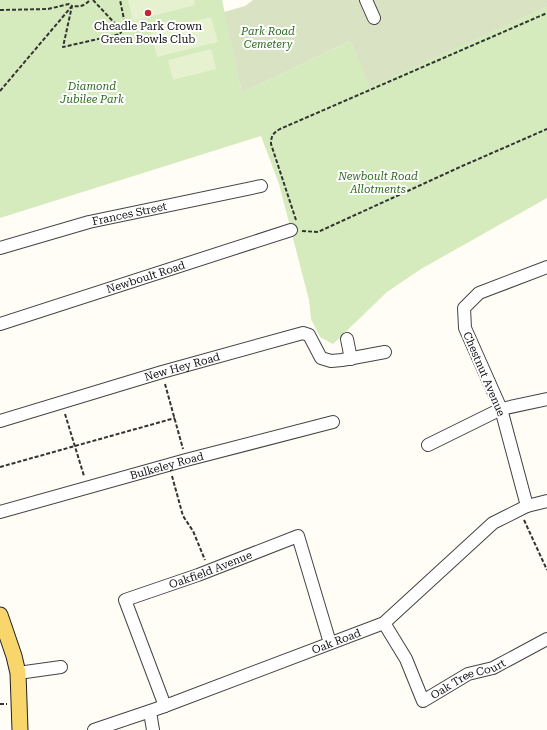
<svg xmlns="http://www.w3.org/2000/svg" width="547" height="730" viewBox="0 0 547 730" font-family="'Roboto Serif',serif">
	<rect width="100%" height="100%" fill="#fffdf5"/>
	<path fill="#d5ebbd" d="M0 0H222L242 93 350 41 370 86 547 7V198L421 269 387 292 333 344 320 337 311 319 309 300 279 184 261 136 0 218Z"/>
	<path fill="#d9e3c4" d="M253 0H547V7L370 87 350 41 242 93 224 12 245 6Z"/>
	<path fill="#e6f2cf" d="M128 0H194L195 5 133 21Z
		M211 17 218 42 157 57 151 32Z
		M211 49 216 69 173 80 168 60Z"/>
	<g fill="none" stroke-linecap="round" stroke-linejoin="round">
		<defs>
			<g id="minor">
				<path d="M366 0 374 18"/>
				<path id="s1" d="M0 248 89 222 261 186"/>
				<path id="s2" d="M0 324 291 230"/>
				<path d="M347 339 351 359"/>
				<path id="s3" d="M0 421 162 372 303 333 309 335 321 358 331 361 342 360 385 352"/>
				<path d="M428 445 501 409 547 399"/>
				<path d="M527 506 501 409 465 328 464 308 479 293 547 267"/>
				<path id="s4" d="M0 512 186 460 333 422"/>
				<path id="s5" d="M384 623 406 659 423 701 468 674 493 668 547 639"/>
				<path d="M18 673 61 667"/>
				<path id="s6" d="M165 706 125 600 198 575 298 536 330 643"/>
				<path d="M150 712 153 730"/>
				<path id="s7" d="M94 730 165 706 384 623 493 523 527 506 547 501"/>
			</g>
			<path id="major" d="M0 615 14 656 18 673 20 730"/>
		</defs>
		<use href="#minor" stroke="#444" stroke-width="14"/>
		<use href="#major" stroke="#222" stroke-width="17"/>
		<path stroke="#333" stroke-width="2" stroke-dasharray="4 2" stroke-linecap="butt" d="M93 0 122 31
			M0 10 48 9 69 4 72 6 63 47 120 34 125 24 120 0
			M0 91 72 6C80 7 84 6 90 0
			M296 220 271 144C271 136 273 133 280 129L547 13
			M302 231 318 232 460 167 547 129
			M165 384 183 449
			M65 414 84 476
			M0 467 175 418
			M172 476 183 516 193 531 205 560
			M524 520 547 570
			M0 704H7"/>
		<use href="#minor" stroke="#fff" stroke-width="12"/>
		<use href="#major" stroke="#f9d66b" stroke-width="15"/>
	</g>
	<circle fill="#c4262e" stroke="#fff" stroke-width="1.5" cx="148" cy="13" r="4"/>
	<g text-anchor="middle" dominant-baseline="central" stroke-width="4" stroke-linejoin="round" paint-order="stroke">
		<g font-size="11" fill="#111" stroke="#fff">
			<text x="148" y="26">Cheadle Park Crown<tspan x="148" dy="13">Green Bowls Club</tspan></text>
		</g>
		<g font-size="11" font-style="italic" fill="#2f6b1f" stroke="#fff">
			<text x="268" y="31">Park Road<tspan x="268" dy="13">Cemetery</tspan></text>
			<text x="92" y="86">Diamond<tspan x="92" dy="13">Jubilee Park</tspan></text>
			<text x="378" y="176">Newboult Road<tspan x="378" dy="13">Allotments</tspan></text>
		</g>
		<g font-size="11" fill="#111" stroke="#fff">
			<text stroke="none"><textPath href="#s1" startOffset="134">Frances Street</textPath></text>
			<text stroke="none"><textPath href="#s2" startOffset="153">Newboult Road</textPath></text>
			<text stroke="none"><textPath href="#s3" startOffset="190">New Hey Road</textPath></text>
			<text transform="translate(484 374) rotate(67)">Chestnut Avenue</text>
			<text stroke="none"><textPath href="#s4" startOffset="173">Bulkeley Road</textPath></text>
			<text stroke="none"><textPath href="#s6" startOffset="204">Oakfield Avenue</textPath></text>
			<text stroke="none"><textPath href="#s7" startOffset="258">Oak Road</textPath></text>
			<text stroke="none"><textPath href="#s5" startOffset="138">Oak Tree Court</textPath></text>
		</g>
	</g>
</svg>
